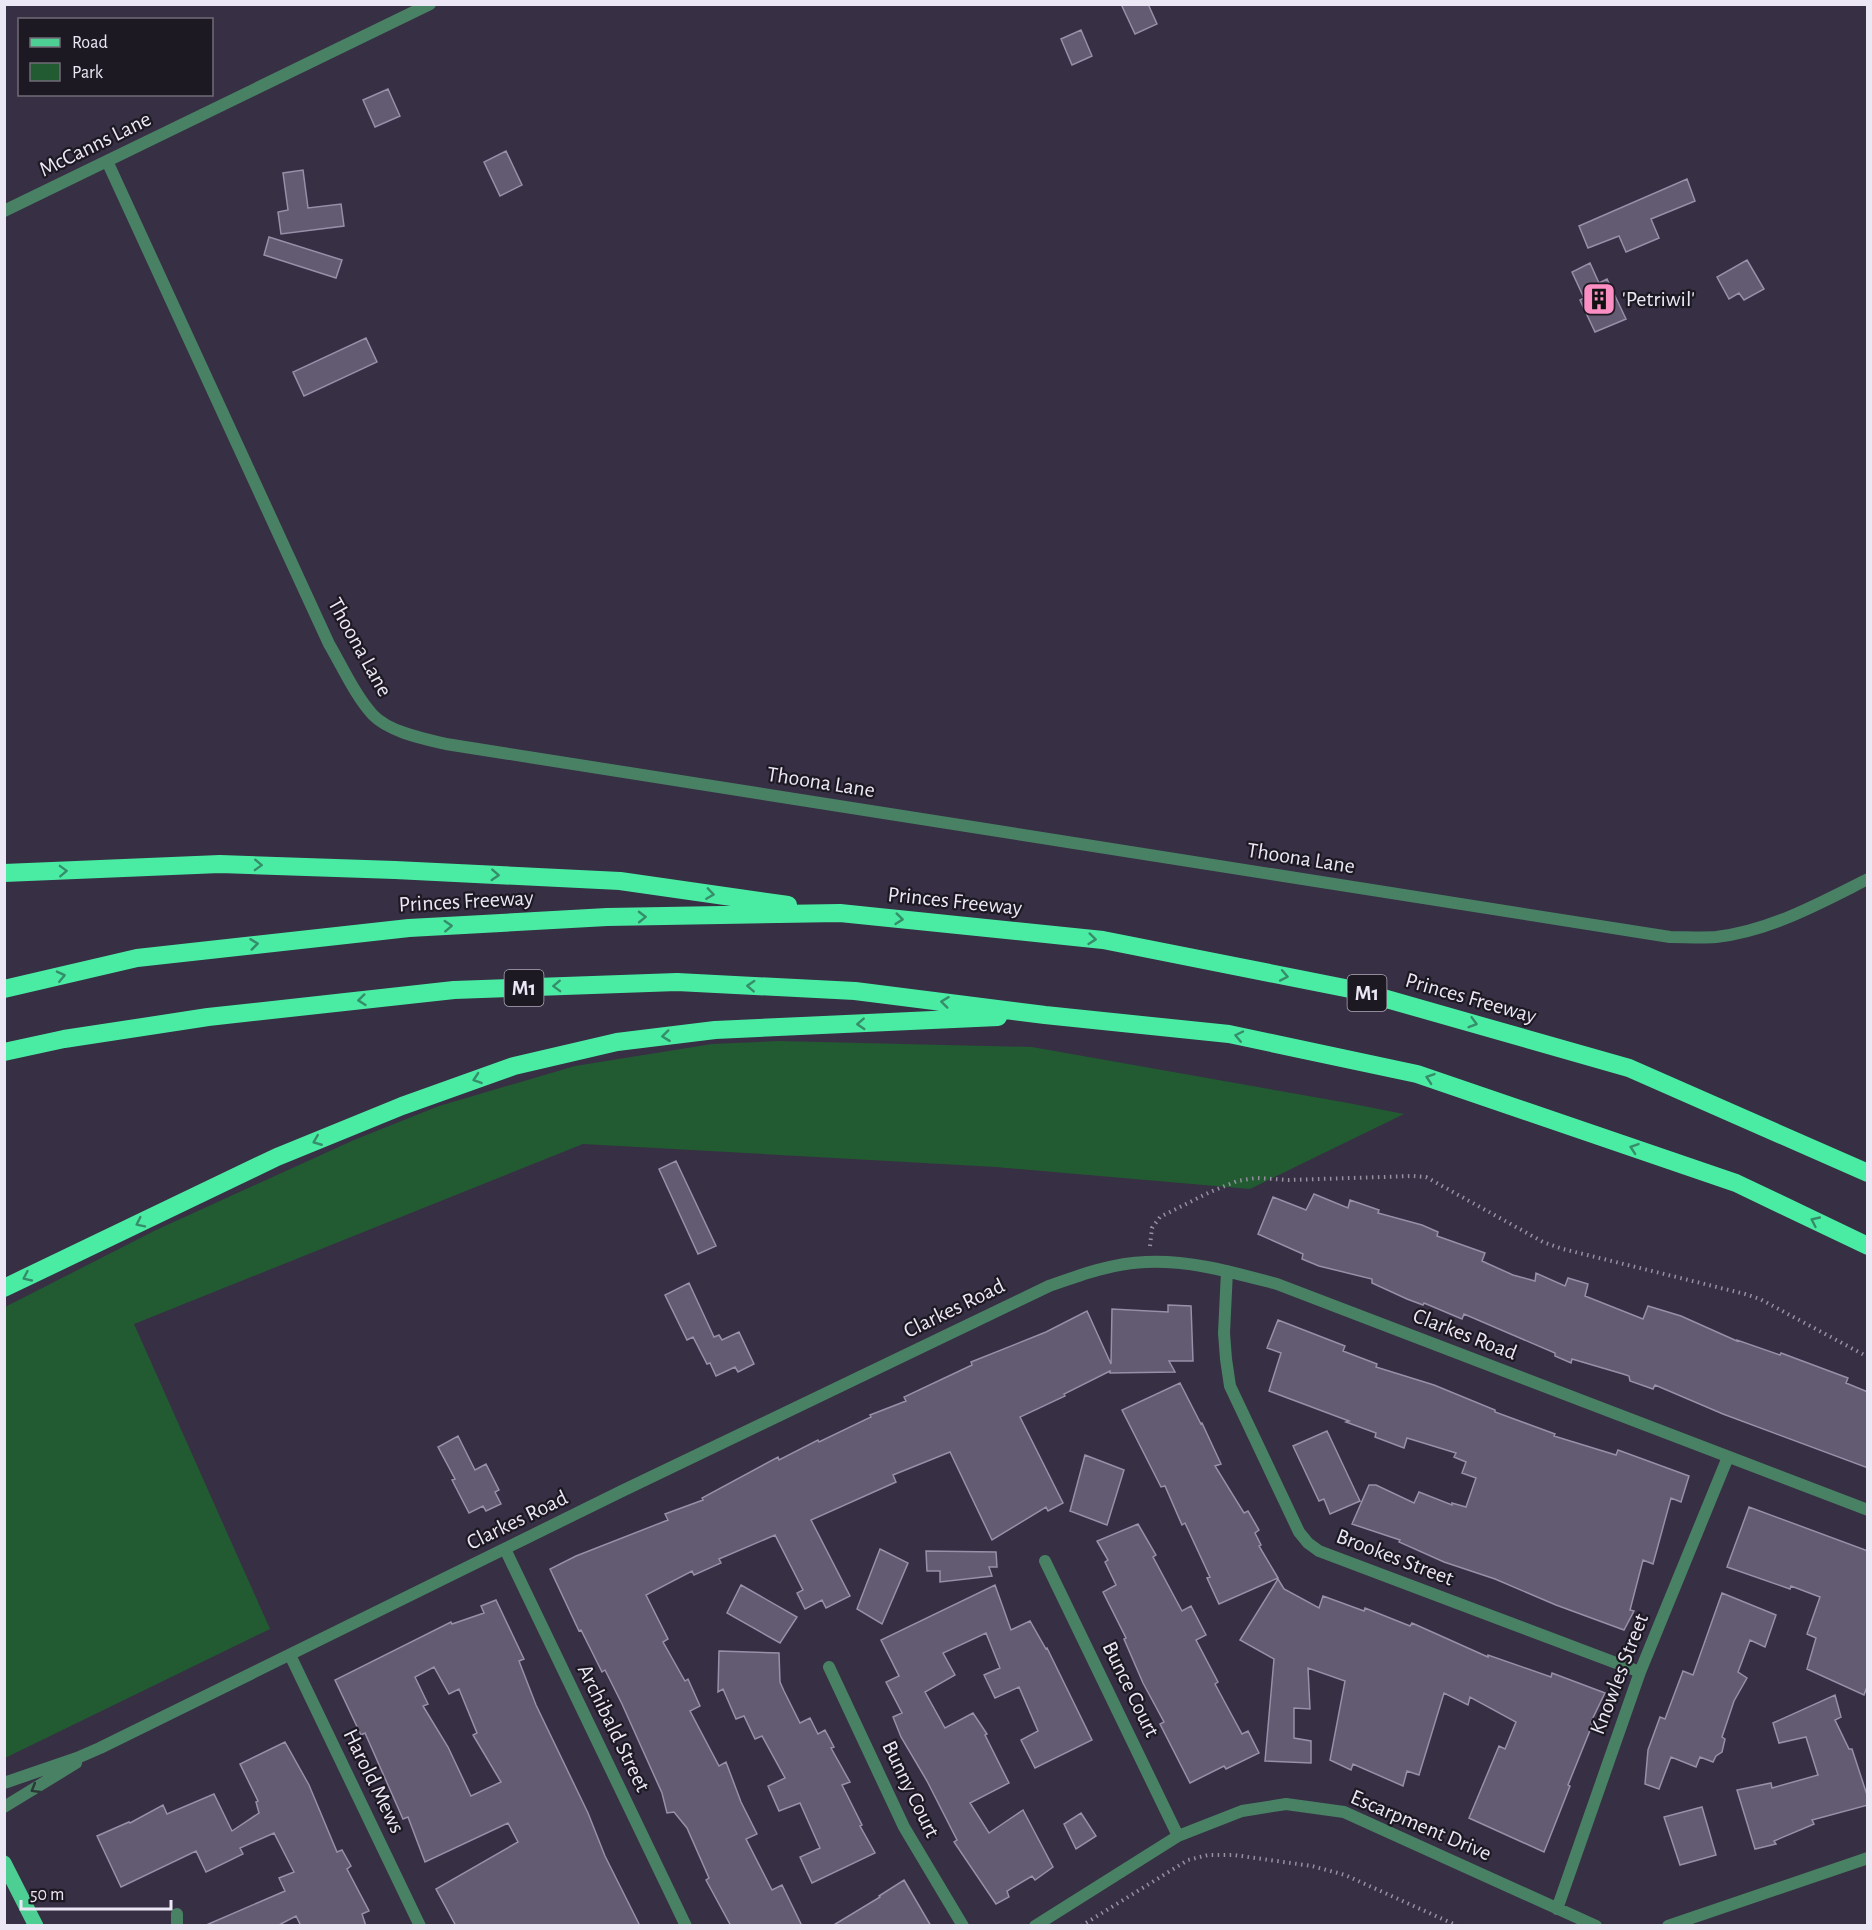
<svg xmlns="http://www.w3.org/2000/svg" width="1872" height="1930" viewBox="0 0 1872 1930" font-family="'Alegreya Sans',sans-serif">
	<rect width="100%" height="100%" fill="#372f44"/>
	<path fill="#225b31" d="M778 1041 1032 1047 1348 1103 1404 1114 1250 1189 996 1167 583 1144 134 1324 270 1629 5 1758V1307L156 1230 354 1140 439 1106 575 1066 712 1044Z"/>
	<path fill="#635b72" stroke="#988fa8" stroke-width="1.5" fill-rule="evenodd" d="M1121 4H1148L1157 24 1135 34Z
		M1081 30 1092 56 1072 65 1061 39Z
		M388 89 400 116 375 127 363 100Z
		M506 151 522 185 500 196 484 162Z
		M303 170 308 208 341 204 344 226 281 234 278 212 288 210 283 173Z
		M1687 179 1695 201 1651 219 1659 238 1626 252 1619 236 1588 248 1579 226Z
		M269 237 342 260 336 278 264 255Z
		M1747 260 1764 289 1744 300 1739 293 1729 299 1717 277Z
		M1590 263 1599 283 1607 279 1626 319 1595 332 1580 300 1584 298 1572 272Z
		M366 338 377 362 304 396 293 372Z
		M676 1161 716 1246 698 1254 659 1169Z
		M1314 1194 1348 1208 1350 1200 1379 1210 1378 1213 1422 1225 1438 1232 1437 1236 1485 1253 1482 1261 1513 1275 1535 1281 1536 1273 1565 1286 1568 1278 1588 1284 1585 1296 1643 1319 1648 1306 1681 1316 1737 1341V1340L1780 1355 1781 1353 1848 1378 1846 1383 1868 1392V1468L1723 1414 1655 1385 1653 1389 1630 1381 1629 1376 1623 1374 1572 1359 1571 1363 1555 1356V1353L1464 1314 1462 1319 1424 1303 1423 1305 1407 1299 1372 1283V1279L1319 1266 1302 1259 1303 1254 1258 1234 1273 1197 1306 1210Z
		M689 1283 714 1337 719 1335 722 1340 739 1332 754 1364 738 1372 735 1367 716 1376 710 1363 707 1364 693 1337 687 1340 665 1295Z
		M1168 1305 1191 1306 1193 1361H1169L1175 1372 1110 1373V1371L1064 1394 1065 1396 1020 1417 1063 1503 1048 1511 1046 1507 992 1540 950 1452 893 1475 896 1482 811 1520 850 1596 826 1608 822 1600 805 1609 797 1593 803 1590 775 1535 719 1559 721 1563 694 1575 692 1571 646 1595 668 1639 663 1642 685 1681 688 1679 700 1706 690 1711 719 1766 726 1762 741 1802 757 1834 746 1839 772 1890 782 1885 802 1926H731L706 1880 709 1878 687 1828 674 1812 667 1813 662 1793 622 1704 605 1670 602 1672 581 1630 579 1631 550 1569 576 1556 668 1520 665 1514 703 1500 702 1498 778 1457 779 1460 818 1440 819 1442 871 1417 870 1415 906 1401 904 1397 972 1365 971 1362 1046 1332 1087 1311 1111 1364 1112 1309 1168 1312Z
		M1278 1320 1345 1346 1343 1351 1377 1364 1376 1367 1434 1385 1495 1410V1412L1555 1434 1554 1436 1616 1455 1618 1450 1689 1476 1681 1502 1671 1498 1653 1564 1643 1560 1630 1610 1634 1611 1624 1630 1556 1605 1495 1579 1444 1562 1399 1542 1400 1540 1352 1524 1369 1485H1376L1414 1503 1419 1492 1452 1505V1503L1466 1507 1476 1478 1462 1473 1466 1462 1454 1457 1456 1453 1407 1438 1404 1448 1375 1437 1376 1433 1346 1422 1349 1421 1269 1391 1281 1353 1267 1348Z
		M1180 1383 1201 1424 1202 1423 1221 1464 1215 1466 1244 1513 1248 1511 1259 1530 1255 1533 1261 1545 1259 1546 1278 1578 1219 1604 1207 1578 1210 1577 1185 1523 1182 1525 1165 1486 1161 1487 1122 1410Z
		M1327 1431 1360 1501 1330 1514 1324 1499 1319 1501 1293 1446Z
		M458 1436 475 1470 486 1464 499 1490 495 1492 501 1504 486 1511 483 1506 469 1513 452 1480 455 1479 438 1447Z
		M1085 1455 1124 1470 1107 1525 1070 1511Z
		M1749 1507 1868 1551V1684L1864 1695 1807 1669 1816 1638 1807 1634 1820 1597 1791 1586 1790 1589 1727 1567Z
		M1138 1524 1156 1555 1153 1557 1182 1611 1191 1606 1206 1635 1196 1640 1218 1682 1215 1684 1242 1734 1248 1731 1259 1753 1226 1769 1224 1766 1190 1783 1160 1724 1164 1722 1143 1683 1124 1639 1126 1638 1103 1592 1116 1585 1105 1562 1108 1560 1097 1541Z
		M880 1549 908 1563 882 1624 857 1609Z
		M926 1551 996 1552 997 1567H989L992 1576 940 1582V1571H927Z
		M1278 1579 1284 1589 1319 1608 1323 1596 1364 1611 1365 1608 1410 1626 1412 1623 1488 1657V1655L1551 1677 1552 1673 1605 1693 1591 1722 1593 1723 1568 1785 1570 1786 1544 1852 1469 1818 1499 1746 1505 1749 1516 1722 1470 1697 1468 1705 1444 1693 1419 1775 1407 1771 1403 1786 1353 1764 1351 1770 1330 1760 1345 1681 1308 1668 1310 1709 1294 1708V1738L1311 1741V1763L1265 1761 1274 1659 1240 1640Z
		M741 1585 797 1617 780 1643 727 1613Z
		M995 1585 1011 1630 1030 1621 1046 1649 1047 1648 1092 1740 1035 1768 1021 1740 1038 1731 1019 1687 995 1698 984 1675 1000 1668 986 1633 943 1653 955 1675 925 1692 945 1728 973 1713 987 1734 985 1735 1009 1783 970 1803 989 1833 1023 1810 1053 1867 1035 1880 1032 1876 1007 1891 1009 1897 996 1904 954 1842 957 1840 927 1781 901 1737 893 1717 902 1713 886 1682 899 1676 881 1640Z
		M1722 1593 1776 1615 1765 1647 1750 1640 1738 1672 1747 1678 1734 1701 1722 1737 1725 1739 1722 1752 1716 1756 1713 1762 1700 1757 1696 1767 1671 1757 1659 1789 1645 1784 1648 1750 1660 1717 1665 1719 1683 1671 1693 1675Z
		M496 1600 524 1659 519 1661 536 1705 588 1813 605 1856 640 1926H456L436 1889 518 1842 508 1823 425 1862 408 1817 403 1819 365 1733 361 1735 335 1680 451 1622 452 1624 484 1613 481 1606ZM434 1667 449 1694 459 1689 477 1733 473 1735 501 1782 471 1796 448 1747 423 1706 428 1704 415 1677Z
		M719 1651 779 1653 780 1682 784 1691 800 1723 810 1718 818 1734 825 1730 834 1747 831 1748 850 1782 842 1785 862 1825 860 1826 875 1853 812 1883 800 1857 820 1848 800 1803 779 1811 768 1786 785 1778 762 1736 755 1739 744 1716 736 1719 723 1689 718 1692Z
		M1835 1695 1841 1717 1835 1720 1849 1749H1852L1868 1798V1805L1812 1820 1814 1824 1774 1841 1776 1844 1755 1849 1737 1790 1771 1783 1772 1788 1818 1775 1806 1737 1779 1743 1773 1723Z
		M285 1742 309 1785 337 1852 342 1850 351 1866 347 1869 369 1911 362 1914 366 1926H301L296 1916 277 1926H204L285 1891 279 1878 294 1872 274 1833 240 1848 243 1854 206 1872 196 1851 121 1887 97 1836 129 1822 130 1823 163 1805 167 1814 214 1794 232 1831 259 1813 256 1802 258 1801 240 1764Z
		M1702 1807 1716 1855 1680 1865 1664 1817Z
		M1081 1813 1096 1836 1076 1849 1064 1824Z
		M904 1880 931 1926H832L880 1897 879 1896Z"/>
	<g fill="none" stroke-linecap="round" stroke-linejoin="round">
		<path stroke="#9690a1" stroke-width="4" stroke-dasharray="1.5 4.5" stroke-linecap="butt" d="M1150 1246 1152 1228 1160 1217 1210 1192 1237 1181 1256 1178 1289 1180 1413 1176 1426 1177 1543 1242 1563 1249 1745 1294 1760 1299 1868 1357
			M1081 1926 1188 1860 1208 1855H1234L1312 1866 1345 1875 1458 1926"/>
		<path stroke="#498164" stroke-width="12" d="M107 161 329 644C342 666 356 697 373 715 389 732 425 739 446 744L1670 937C1685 937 1701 938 1716 937 1770 931 1820 903 1868 879
			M4 211 430 4
			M1227 1271 1224 1333 1226 1359 1230 1386 1299 1532 1308 1543 1319 1551 1640 1672
			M505 1549 686 1926
			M1045 1561 1178 1836
			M290 1655 420 1926
			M829 1667 904 1827 963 1926
			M4 1783 77 1758 100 1748 622 1491 1049 1286C1080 1275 1113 1263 1146 1262 1191 1260 1235 1273 1277 1284L1868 1510
			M4 1807 76 1763
			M1557 1909 1640 1672 1728 1457
			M177 1926V1914
			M1035 1926 1178 1836 1242 1811 1286 1804 1344 1812 1596 1926
			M1668 1926 1868 1858"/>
		<path stroke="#4dce92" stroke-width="15" d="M4 1863 36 1926"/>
		<path stroke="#4aeca4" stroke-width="18" d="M4 873 220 864 395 870 620 881 788 905
			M4 989 137 958 409 928 607 917 840 913 1103 940 1355 990 1629 1068 1868 1173
			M4 1052 64 1039 208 1017 454 990 677 982 855 991 1045 1015 1229 1034 1417 1074 1736 1183 1868 1246
			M4 1288 277 1157 402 1106 514 1066 617 1042 715 1030 998 1017"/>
	</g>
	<defs><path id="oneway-chevron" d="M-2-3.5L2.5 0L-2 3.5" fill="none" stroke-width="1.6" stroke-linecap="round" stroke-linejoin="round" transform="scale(1.5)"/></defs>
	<g stroke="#368d6a">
		<use href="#oneway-chevron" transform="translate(258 865) rotate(2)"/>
		<use href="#oneway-chevron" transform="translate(63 871) rotate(-2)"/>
		<use href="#oneway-chevron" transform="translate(495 875) rotate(3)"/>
		<use href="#oneway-chevron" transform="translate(710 894) rotate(8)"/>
		<use href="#oneway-chevron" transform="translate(642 917) rotate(-1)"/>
		<use href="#oneway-chevron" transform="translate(899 919) rotate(6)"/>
		<use href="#oneway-chevron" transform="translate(448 926) rotate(-3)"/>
		<use href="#oneway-chevron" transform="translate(1092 939) rotate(6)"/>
		<use href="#oneway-chevron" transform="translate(254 944) rotate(-7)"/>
		<use href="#oneway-chevron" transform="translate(61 976) rotate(-13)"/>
		<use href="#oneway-chevron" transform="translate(1284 976) rotate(11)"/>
		<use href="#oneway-chevron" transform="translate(557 986) rotate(178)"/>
		<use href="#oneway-chevron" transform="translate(751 986) rotate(-177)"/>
		<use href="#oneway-chevron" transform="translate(362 1000) rotate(174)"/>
		<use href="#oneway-chevron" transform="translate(945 1002) rotate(-173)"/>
		<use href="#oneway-chevron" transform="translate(1473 1023) rotate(16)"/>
		<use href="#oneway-chevron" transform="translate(861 1024) rotate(177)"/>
		<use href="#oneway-chevron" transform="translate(666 1036) rotate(173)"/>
		<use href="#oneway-chevron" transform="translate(1239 1036) rotate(-168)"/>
		<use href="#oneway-chevron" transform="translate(1430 1078) rotate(-161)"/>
		<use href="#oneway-chevron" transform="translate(477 1079) rotate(161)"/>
		<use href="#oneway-chevron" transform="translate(317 1141) rotate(158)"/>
		<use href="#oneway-chevron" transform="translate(1634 1148) rotate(-161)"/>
		<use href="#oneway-chevron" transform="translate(1815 1221) rotate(-155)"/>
		<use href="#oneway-chevron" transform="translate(140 1223) rotate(154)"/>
		<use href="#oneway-chevron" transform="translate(27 1277) rotate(155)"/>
	</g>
	<use stroke="#2a3836" href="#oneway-chevron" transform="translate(35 1789) rotate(149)"/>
	<defs>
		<symbol id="building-square" viewBox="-11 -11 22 22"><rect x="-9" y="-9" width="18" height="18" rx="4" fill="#fb8fc4" stroke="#1d1923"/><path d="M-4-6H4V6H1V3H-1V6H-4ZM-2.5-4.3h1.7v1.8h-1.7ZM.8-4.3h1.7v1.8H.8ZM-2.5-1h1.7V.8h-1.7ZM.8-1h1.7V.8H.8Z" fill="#111"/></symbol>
	</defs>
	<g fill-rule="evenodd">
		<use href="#building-square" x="1580" y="280" width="38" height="38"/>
	</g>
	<g text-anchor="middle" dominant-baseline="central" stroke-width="4.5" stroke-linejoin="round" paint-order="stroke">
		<g fill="#1d1923" stroke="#aea9b6" stroke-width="1.5">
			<rect x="504.5" y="970" width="39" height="36" rx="4.5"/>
			<rect x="1347.5" y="975" width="39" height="36" rx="4.5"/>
		</g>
		<g font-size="21" font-weight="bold" fill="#ece7f5">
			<text x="524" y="988">M1</text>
			<text x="1367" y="993">M1</text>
		</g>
		<g font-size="22" fill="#ece7f5" stroke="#1d1923">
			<text transform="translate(95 144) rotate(-26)">McCanns Lane</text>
			<text transform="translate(360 647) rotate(61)">Thoona Lane</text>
			<text transform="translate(821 782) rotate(9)">Thoona Lane</text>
			<text transform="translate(1301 858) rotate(9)">Thoona Lane</text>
			<text transform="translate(466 901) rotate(-3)">Princes Freeway</text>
			<text transform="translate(955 901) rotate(6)">Princes Freeway</text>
			<text transform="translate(1471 998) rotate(16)">Princes Freeway</text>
			<text transform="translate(954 1308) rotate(-26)">Clarkes Road</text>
			<text transform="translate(1465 1334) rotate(21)">Clarkes Road</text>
			<text transform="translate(517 1520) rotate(-26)">Clarkes Road</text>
			<text transform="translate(1395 1557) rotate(21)">Brookes Street</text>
			<text transform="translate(1619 1674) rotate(-69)">Knowles Street</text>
			<text transform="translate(1131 1689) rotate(64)">Bunce Court</text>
			<text transform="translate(614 1728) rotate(64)">Archibald Street</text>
			<text transform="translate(374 1781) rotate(64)">Harold Mews</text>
			<text transform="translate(911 1789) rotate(64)">Bunny Court</text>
			<text transform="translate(1421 1825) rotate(23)">Escarpment Drive</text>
		</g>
		<g font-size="22" fill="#ece7f5" stroke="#1d1923" text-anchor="start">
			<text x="1622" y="299">'Petriwil'</text>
		</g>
	</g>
	<rect width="1872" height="1930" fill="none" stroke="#ece7f5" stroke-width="12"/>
	<rect x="18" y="18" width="195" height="78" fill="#1d1923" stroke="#706b77" stroke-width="1.5"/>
	<rect x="30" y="38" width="30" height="9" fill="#4dce92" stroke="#706b77" stroke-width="1.5"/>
	<text x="72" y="48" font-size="18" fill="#ece7f5">Road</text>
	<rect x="30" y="63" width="30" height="18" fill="#225b31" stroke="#706b77" stroke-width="1.5"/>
	<text x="72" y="78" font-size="18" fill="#ece7f5">Park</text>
	<path d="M21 1900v9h150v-9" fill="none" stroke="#ece7f5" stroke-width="3"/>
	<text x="30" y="1900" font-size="18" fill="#ece7f5" stroke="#1d1923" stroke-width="4.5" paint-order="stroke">50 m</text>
</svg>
